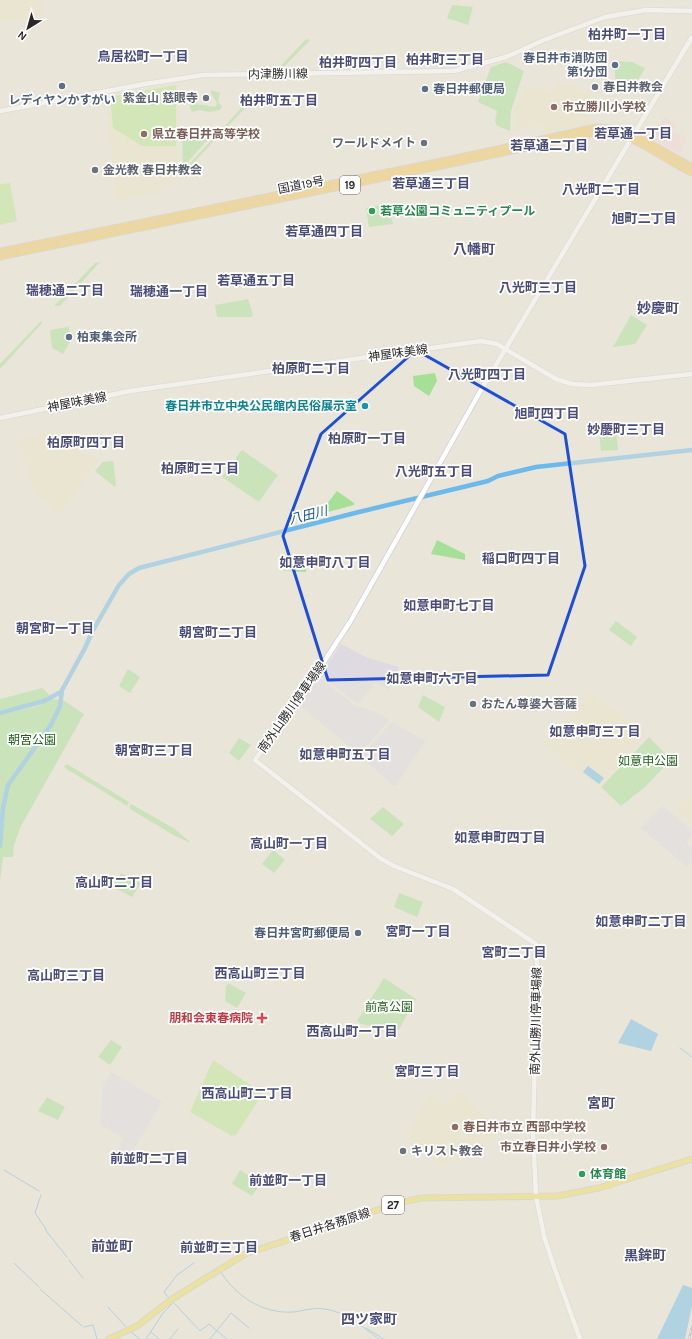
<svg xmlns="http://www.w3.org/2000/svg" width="692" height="1339" viewBox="0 0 692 1339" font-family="Karla,'Noto Sans JP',sans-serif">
	<rect width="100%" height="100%" fill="#eae5d9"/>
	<path fill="#dddae2" d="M341 644 368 658 399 667 389 690 376 683 358 704 320 675Z
		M319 677 354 705 376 712 389 719V721L359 754 299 705Z
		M392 722 426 741 395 787 362 758 361 756Z
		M663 806 692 830V835L686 842 692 848V860L687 867 641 828 642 826Z
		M111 1072 162 1102 131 1154 118 1149 123 1138 100 1124 103 1086Z"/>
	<path fill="#ece4c8" d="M0 0H41L43 15 0 22Z
		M556 81 589 92 594 124 545 133 543 125 513 131V117L523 86 533 89 535 86 553 91Z
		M178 83V172L158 193 116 201 106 97 107 96Z
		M58 431 99 461 60 514 42 499 33 486 28 475 20 439Z
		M590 695 617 710 646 735 599 787 539 742V741L564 721Z
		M692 793V825L677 810Z
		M459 1091 503 1133 441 1166 408 1136 430 1094 446 1104Z"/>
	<path fill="#f1d8d6" d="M664 117 676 123 673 131 686 137 680 154 652 139Z"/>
	<path fill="#a6e096" d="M452 5 473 7 468 25 447 18Z
		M306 39 310 40 281 70H277Z
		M614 61 632 62 645 68 630 94 616 88Z
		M506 62 524 71 511 111 510 131 497 126 495 121 497 111 478 102 491 67Z
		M211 90 220 93 218 102 222 107 220 110 209 112 200 110 192 112 190 107V95L194 97 198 105C205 104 211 108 216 106L217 103 211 93Z
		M245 104 247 106 183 174 182 172Z
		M182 130H199L210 137 183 167Z
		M413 170 161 222 123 229 403 171Z
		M389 203 393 224 369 227 366 208Z
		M100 262 60 306H54L95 263Z
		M248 299 253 315 251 317H217L215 305Z
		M631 315 647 325 635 344 613 347Z
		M41 321 42 323 0 369V364Z
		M68 327 69 328 71 340 63 354 52 348 50 330Z
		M435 373 437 381 429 396 414 386 413 376Z
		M616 430 618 450 601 451 599 433Z
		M242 450 278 475 259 502 222 477Z
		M113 461 116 485 115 487 95 471 103 462Z
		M337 491 354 503V505L328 512 326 505Z
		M437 540 465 554V560L431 554Z
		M306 555V572L284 571 286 561Z
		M616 621 637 637 631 646 609 630Z
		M128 669 140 677 130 693 119 686Z
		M42 688 50 695C37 705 16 707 0 711V699Z
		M423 695 445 707 439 722 418 707Z
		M51 699 63 700 84 714 21 826 14 845 13 857H3L0 881V715L40 705Z
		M649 737 671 760 645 787 621 806 601 787Z
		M239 738 251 745 239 761 229 753Z
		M67 764 129 802 127 806 65 768 64 766Z
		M131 804 175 829 191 843 175 836 130 809 129 807Z
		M383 807 404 824 392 836 370 819Z
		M273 850 285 860 274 873 262 864Z
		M121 873 141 883 132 897 113 887Z
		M399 893 423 902 417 917 394 907Z
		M384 978 416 999 398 1031 361 1024 357 1021Z
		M228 983 246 993 237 1008 225 1001 226 987Z
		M111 1040 122 1047 110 1065 98 1057Z
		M47 1097 65 1107 58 1120 38 1111Z
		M240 1170 261 1183 252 1196 232 1184Z"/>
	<path fill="#b8e791" d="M176 85V146H142L113 128 110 97Z
		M10 183 17 221 0 225V184Z
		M213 1060 263 1093 236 1135 232 1136 190 1112Z"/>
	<path fill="#6cbaeb" d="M588 766 604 778 599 784 583 772Z
		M631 1019 658 1034 651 1051 618 1043Z
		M683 1285 692 1288V1306L685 1339H657Z"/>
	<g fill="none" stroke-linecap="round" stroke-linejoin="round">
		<path stroke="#6cbaeb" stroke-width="1" d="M680 1048 692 1057
			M4 1170 39 1191
			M41 1195 35 1213 46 1229V1231L67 1257
			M69 1260 83 1278
			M14 1263 39 1287
			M220 1271C236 1296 262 1314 293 1312 303 1311 314 1307 324 1309 344 1311 363 1327 379 1339
			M40 1289 82 1326
			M169 1298 164 1292 177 1275 194 1263
			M178 1299 182 1296
			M173 1302 200 1331 209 1324 217 1331
			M108 1307 127 1328
			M84 1327 93 1325 97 1339
			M366 1328 384 1339
			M217 1331 227 1339
			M131 1332 140 1339
			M151 1332 159 1339
			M146 1339 163 1313 172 1304
			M170 1339 178 1329
			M210 1339 231 1313 249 1328"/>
		<path stroke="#6cbaeb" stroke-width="4.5" d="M0 713 44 701 61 692 85 648 92 632 119 585 129 574 139 568 359 512 488 481 498 476 536 467 692 450
			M0 846 3 808 8 785 51 725 60 706 62 690"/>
		<defs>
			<path id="secondary" d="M0 111 145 84 203 75 454 71 506 57 544 40 605 17 646 10 692 11
				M0 418 130 391 481 341 497 344 556 379 572 384 591 385 692 374
				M580 1339 553 1264 544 1236 536 1196 533 1133 537 966 536 944 453 889 394 866 380 858 255 760 316 674 350 622 481 390 692 37"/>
			<path id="primary" d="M109 1339 137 1326 172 1299 245 1254 402 1202 422 1198 557 1196 599 1188 692 1159"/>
			<path id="trunk" d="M0 251 451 159 596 127C633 125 660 152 692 166
				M0 257 452 164 596 133C632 130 660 159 692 173"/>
		</defs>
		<use href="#secondary" stroke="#cecfe0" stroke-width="6"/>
		<use href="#primary" stroke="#c7c7c7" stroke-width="7"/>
		<use href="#trunk" stroke="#c7c7c7" stroke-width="7"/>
		<use href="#secondary" stroke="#fff" stroke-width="4.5"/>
		<use href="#primary" stroke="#eddd5b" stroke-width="5"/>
		<use href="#trunk" stroke="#f4c657" stroke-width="5"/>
		<defs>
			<path id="rail" d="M689 1339 692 1327"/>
		</defs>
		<use href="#rail" stroke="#9c9cb2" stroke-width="2.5"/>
		<use href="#rail" stroke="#fff" stroke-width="1" stroke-dasharray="3" stroke-linecap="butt"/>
	</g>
	<path d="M0 0H692V1339H0ZM416 350 565 434 585 566 548 675 328 680 283 536 321 434Z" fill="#eae5d9" fill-opacity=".55" fill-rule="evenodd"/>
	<path fill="none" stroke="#1d4ed8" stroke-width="3" stroke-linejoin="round" d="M416 350 565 434 585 566 548 675 328 680 283 536 321 434Z"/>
	<g fill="#5c6f8a" stroke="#fff" stroke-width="1.5">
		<circle cx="615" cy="65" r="4"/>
		<circle cx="62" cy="86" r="4"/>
		<circle cx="425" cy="89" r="4"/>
		<circle cx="69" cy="337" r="4"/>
		<circle cx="358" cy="933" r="4"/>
	</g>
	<g fill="#6b7280" stroke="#fff" stroke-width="1.5">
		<circle cx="595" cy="87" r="4"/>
		<circle cx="206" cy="98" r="4"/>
		<circle cx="424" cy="143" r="4"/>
		<circle cx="95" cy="170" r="4"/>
		<circle cx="473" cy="704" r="4"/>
		<circle cx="403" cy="1151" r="4"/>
	</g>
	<g fill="#8d6e63" stroke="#fff" stroke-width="1.5">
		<circle cx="554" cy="107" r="4"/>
		<circle cx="144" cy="134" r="4"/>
		<circle cx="455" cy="1127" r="4"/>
		<circle cx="604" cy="1147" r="4"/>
	</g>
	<g fill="#2e9e5b" stroke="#fff" stroke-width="1.5">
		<circle cx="372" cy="211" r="4"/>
		<circle cx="582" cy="1174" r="4"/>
	</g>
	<circle fill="#0f9aa8" stroke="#fff" stroke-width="1.5" cx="365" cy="406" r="4"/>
	<path fill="#e0444e" stroke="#fff" stroke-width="1.5" d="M260 1012h4v4h4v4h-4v4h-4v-4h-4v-4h4z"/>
	<g text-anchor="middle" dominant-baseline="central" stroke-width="3.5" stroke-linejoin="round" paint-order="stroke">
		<g fill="#fff" stroke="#686868" stroke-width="1">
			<rect x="340" y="176" width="20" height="18" rx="3"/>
			<rect x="382" y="1196" width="22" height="18" rx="3"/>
		</g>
		<g font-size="11" font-weight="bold" fill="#272727">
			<text x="350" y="185">19</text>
			<text x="393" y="1205">27</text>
		</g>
		<g font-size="12" font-weight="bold" fill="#4e5e75" stroke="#fff" text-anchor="end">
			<text x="607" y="58">春日井市消防団<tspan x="607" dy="14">第1分団</tspan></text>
			<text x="433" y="89" text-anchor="start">春日井郵便局</text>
			<text x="62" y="100" text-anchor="middle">レディヤンかすがい</text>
			<text x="77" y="337" text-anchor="start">柏東集会所</text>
			<text x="350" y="933">春日井宮町郵便局</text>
		</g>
		<g font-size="12" fill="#272727" stroke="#fff">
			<text transform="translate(278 74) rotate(-1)">内津勝川線</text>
			<text transform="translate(301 185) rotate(-11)">国道19号</text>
			<text transform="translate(398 353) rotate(-8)">神屋味美線</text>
			<text transform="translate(77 402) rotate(-11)">神屋味美線</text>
			<text transform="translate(292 707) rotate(-55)">南外山勝川停車場線</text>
			<text transform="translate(536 1021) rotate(-89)">南外山勝川停車場線</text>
			<text transform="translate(330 1225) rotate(-18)">春日井各務原線</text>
		</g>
		<g font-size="12" font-weight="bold" fill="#5b616d" stroke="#fff" text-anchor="start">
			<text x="603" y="87">春日井教会</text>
			<text x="198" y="98" text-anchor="end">紫金山 慈眼寺</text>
			<text x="416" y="143" text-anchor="end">ワールドメイト</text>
			<text x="103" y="170">金光教 春日井教会</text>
			<text x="481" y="704">おたん尊婆大菩薩</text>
			<text x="411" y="1151">キリスト教会</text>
		</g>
		<g font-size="12" font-weight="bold" fill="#785e54" stroke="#fff" text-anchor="start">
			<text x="562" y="107">市立勝川小学校</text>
			<text x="152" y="134">県立春日井高等学校</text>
			<text x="463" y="1127">春日井市立 西部中学校</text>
			<text x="596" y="1147" text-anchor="end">市立春日井小学校</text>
		</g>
		<g font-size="12" font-weight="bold" fill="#27864d" stroke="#fff" text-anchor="start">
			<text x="380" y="211">若草公園コミュニティプール</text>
			<text x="590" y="1174">体育館</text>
		</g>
		<g font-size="12" font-weight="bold" fill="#0d838f" stroke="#fff" text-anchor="end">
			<text x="357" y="406">春日井市立中央公民館内民俗展示室</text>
		</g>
		<g font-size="12" fill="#20611a" stroke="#fff">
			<text x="32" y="740">朝宮公園</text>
			<text x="648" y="761">如意申公園</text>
			<text x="389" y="1007">前高公園</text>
		</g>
		<g font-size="12" font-weight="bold" fill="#be3a42" stroke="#fff" text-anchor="end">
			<text x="253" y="1018">朋和会東春病院</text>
		</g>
		<g font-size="13" font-weight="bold" fill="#494c76" stroke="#fff">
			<text x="627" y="34">柏井町一丁目</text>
			<text x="143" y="56">鳥居松町一丁目</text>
			<text x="445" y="59">柏井町三丁目</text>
			<text x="358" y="62">柏井町四丁目</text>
			<text x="279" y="100">柏井町五丁目</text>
			<text x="633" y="133">若草通一丁目</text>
			<text x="549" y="145">若草通二丁目</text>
			<text x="431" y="183">若草通三丁目</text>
			<text x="601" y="189">八光町二丁目</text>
			<text x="644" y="218">旭町二丁目</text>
			<text x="324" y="231">若草通四丁目</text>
			<text x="256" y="280">若草通五丁目</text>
			<text x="538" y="287">八光町三丁目</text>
			<text x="65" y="290">瑞穂通二丁目</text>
			<text x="169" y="291">瑞穂通一丁目</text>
			<text x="311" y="368">柏原町二丁目</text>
			<text x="487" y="374">八光町四丁目</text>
			<text x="547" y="413">旭町四丁目</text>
			<text x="626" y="429">妙慶町三丁目</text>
			<text x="367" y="438">柏原町一丁目</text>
			<text x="86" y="442">柏原町四丁目</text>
			<text x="200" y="468">柏原町三丁目</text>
			<text x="434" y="471">八光町五丁目</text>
			<text x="521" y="558">稲口町四丁目</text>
			<text x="325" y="562">如意申町八丁目</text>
			<text x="449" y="605">如意申町七丁目</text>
			<text x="55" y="628">朝宮町一丁目</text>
			<text x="218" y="632">朝宮町二丁目</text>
			<text x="432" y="678">如意申町六丁目</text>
			<text x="595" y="731">如意申町三丁目</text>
			<text x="154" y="750">朝宮町三丁目</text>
			<text x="345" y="754">如意申町五丁目</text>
			<text x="500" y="837">如意申町四丁目</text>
			<text x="289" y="843">高山町一丁目</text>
			<text x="114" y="882">高山町二丁目</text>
			<text x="641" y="921">如意申町二丁目</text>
			<text x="418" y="931">宮町一丁目</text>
			<text x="514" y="952">宮町二丁目</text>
			<text x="260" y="973">西高山町三丁目</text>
			<text x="66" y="975">高山町三丁目</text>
			<text x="352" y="1031">西高山町一丁目</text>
			<text x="427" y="1071">宮町三丁目</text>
			<text x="247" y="1093">西高山町二丁目</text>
			<text x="149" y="1158">前並町二丁目</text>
			<text x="288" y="1180">前並町一丁目</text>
			<text x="219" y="1247">前並町三丁目</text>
		</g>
		<g font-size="13" font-style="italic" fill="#105593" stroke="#fff">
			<text transform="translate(308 515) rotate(-14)">八田川</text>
		</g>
		<g font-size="14" font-weight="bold" fill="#494c76" stroke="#fff">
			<text x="474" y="249">八幡町</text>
			<text x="658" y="308">妙慶町</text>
			<text x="601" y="1103">宮町</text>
			<text x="112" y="1246">前並町</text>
			<text x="645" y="1255">黒鉾町</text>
			<text x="369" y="1319">四ツ家町</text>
		</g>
	</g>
	<g transform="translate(28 28) rotate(217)" stroke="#ffffff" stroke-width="3" paint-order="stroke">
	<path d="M0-3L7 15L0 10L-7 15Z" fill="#272727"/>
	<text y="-6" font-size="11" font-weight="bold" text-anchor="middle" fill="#272727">N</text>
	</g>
</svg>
